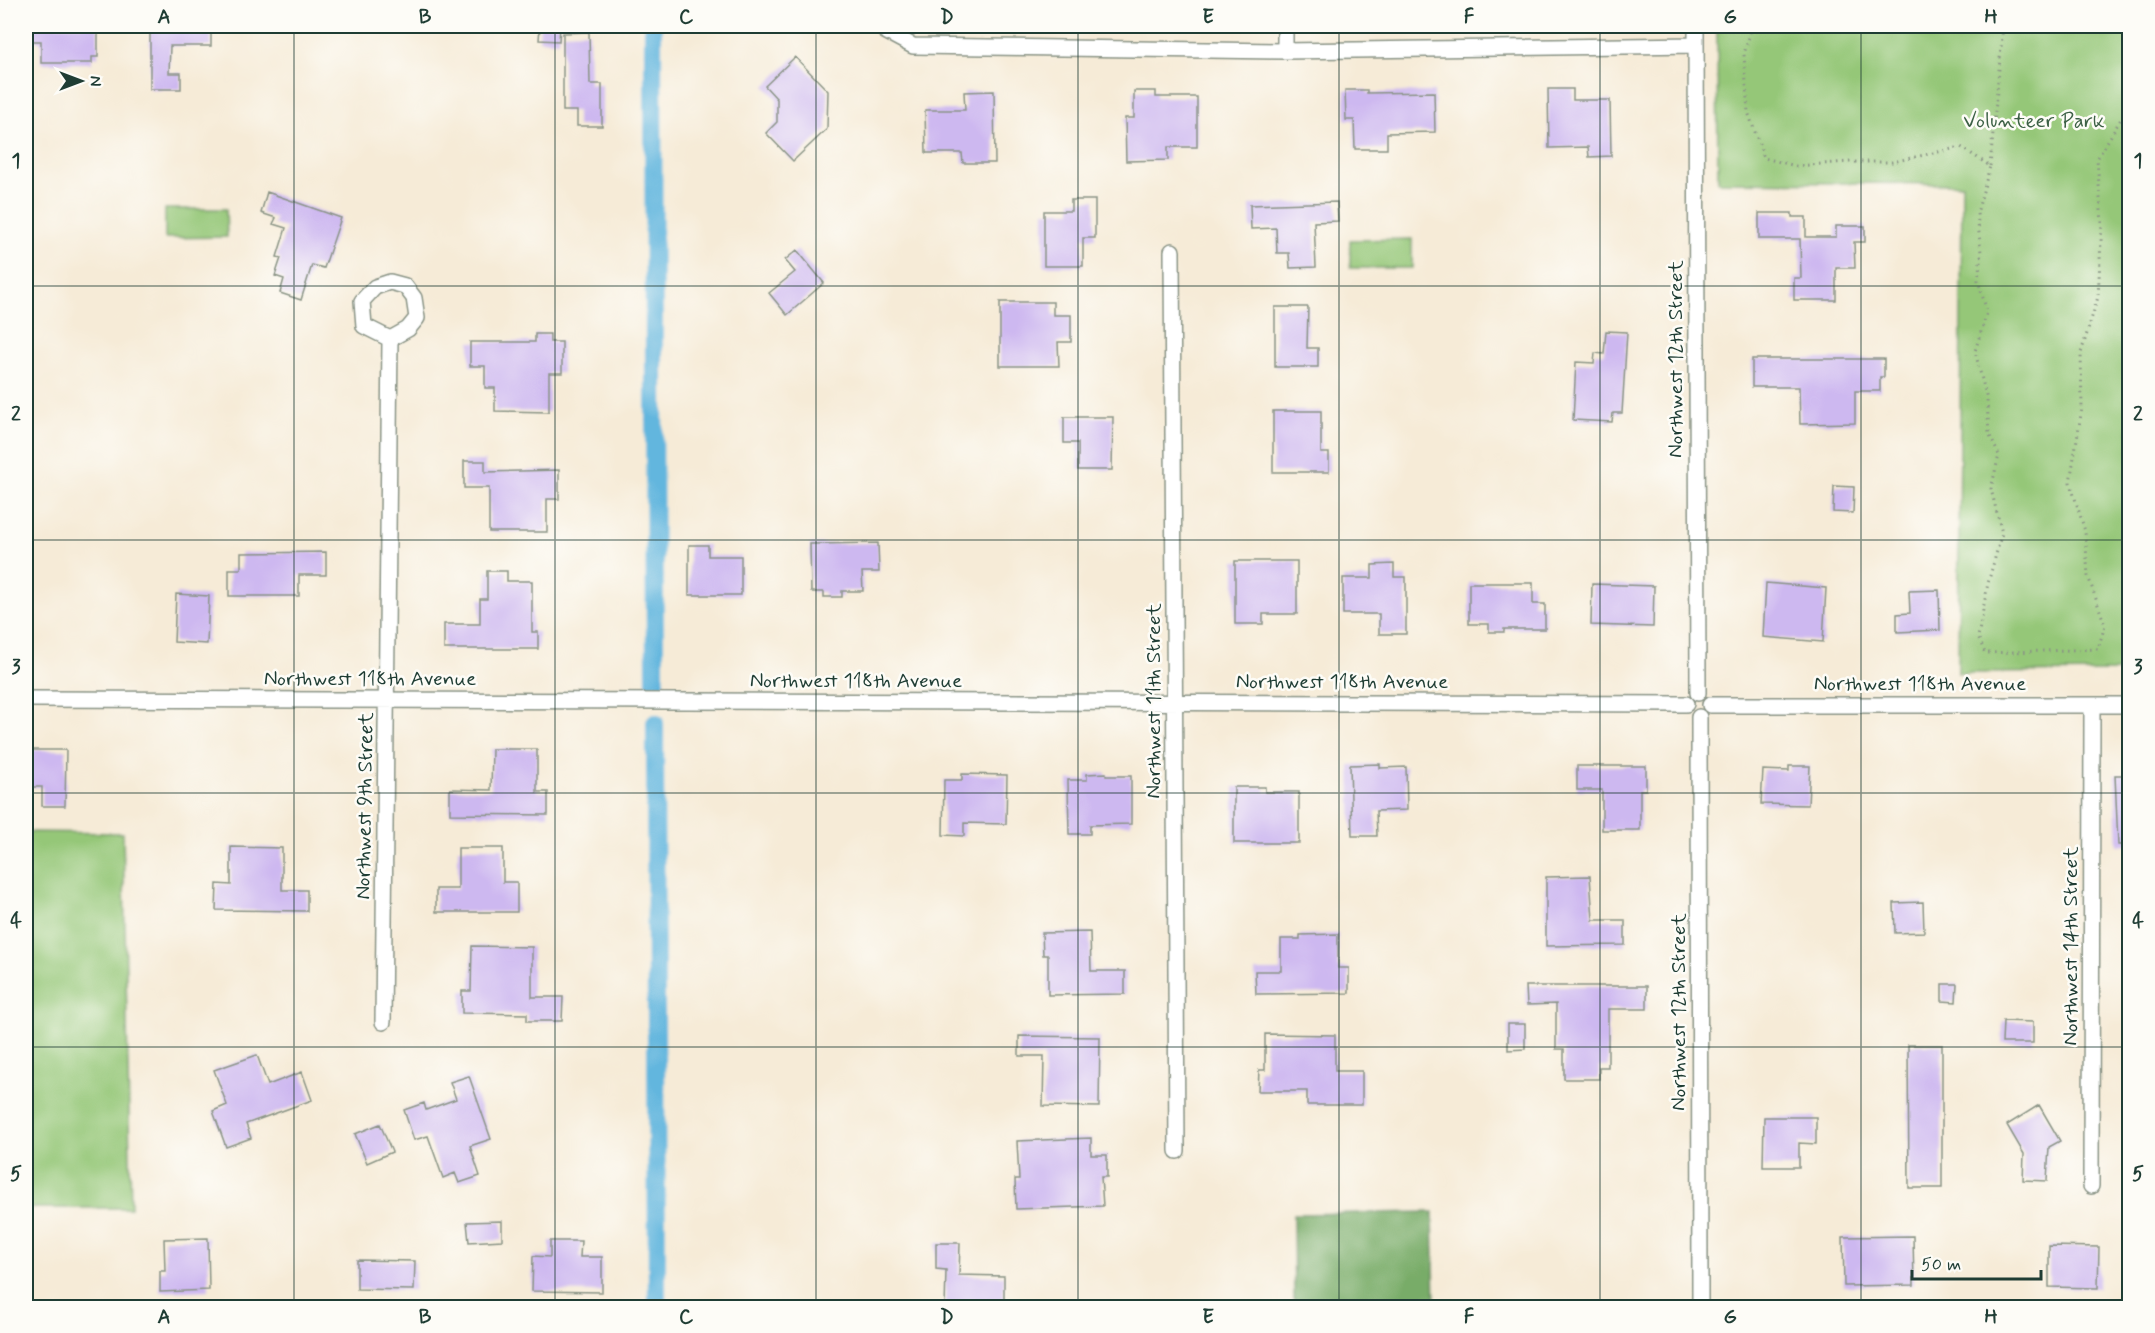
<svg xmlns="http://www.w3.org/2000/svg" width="2155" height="1333" viewBox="0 0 2155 1333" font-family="Mynerve,sans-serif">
	<rect width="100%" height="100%" fill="#fdfcf7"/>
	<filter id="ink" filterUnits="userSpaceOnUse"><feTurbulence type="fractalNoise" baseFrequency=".0167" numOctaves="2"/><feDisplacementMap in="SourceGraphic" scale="12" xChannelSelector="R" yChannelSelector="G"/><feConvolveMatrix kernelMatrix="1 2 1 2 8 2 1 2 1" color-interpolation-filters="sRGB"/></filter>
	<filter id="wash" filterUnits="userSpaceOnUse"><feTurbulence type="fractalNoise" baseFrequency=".008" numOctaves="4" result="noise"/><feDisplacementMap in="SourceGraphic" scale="24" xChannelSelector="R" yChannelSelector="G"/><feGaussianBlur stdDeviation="1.35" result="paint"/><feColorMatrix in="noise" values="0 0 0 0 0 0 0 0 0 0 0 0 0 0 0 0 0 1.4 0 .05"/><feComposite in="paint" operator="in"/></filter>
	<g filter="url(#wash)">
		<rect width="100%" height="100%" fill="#f6ebd7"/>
		<path fill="#95c778" stroke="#5a8256" stroke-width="1.5" d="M1717 26H2129V672L1958 673 1962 184 1718 182Z
			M165 209H226L227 237 165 238Z
			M1412 239V268H1350V240Z
			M26 832 123 833 131 1208H26Z"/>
		<path fill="#78ac68" stroke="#4c744e" stroke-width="1.5" d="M1433 1212 1435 1307H1294L1293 1214Z"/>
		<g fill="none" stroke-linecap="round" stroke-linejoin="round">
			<path stroke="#62b6de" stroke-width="18" d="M653 26 655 685
				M655 723 657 1308"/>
		</g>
		<g id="blocks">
			<path fill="#cdb8f0" d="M26 26H98V57H92V63H41V41H26Z
				M150 26H211V46H170L169 73H181V89H150Z
				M540 26H560L559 41 539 40Z
				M589 32 590 84H602V126H577V111H563V33Z
				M795 57 828 91 827 129 793 161 766 133 777 122V99L765 86Z
				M1548 89H1573V100H1610L1611 156 1589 157 1588 147 1549 148Z
				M1345 90H1367V93L1434 92 1435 132 1387 133V149H1355L1354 120H1346Z
				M994 91 995 163H963L962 153H926L925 110H965L964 92Z
				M1134 91H1156V97H1197V147H1168V160L1126 161 1125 118H1134Z
				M267 192 341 218 324 268 312 265 301 300 280 293 284 279 275 276 281 258 277 257 286 228 273 224 276 218 261 213Z
				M1071 200H1095V238H1083V266H1044V211H1071Z
				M1337 202 1338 221 1314 222 1316 267 1290 268 1289 253H1277L1276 228 1251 229 1250 205Z
				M1759 213H1792V217H1806V237H1836V226H1865V242H1854L1855 268H1836V300H1794V278H1801L1800 239H1759Z
				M797 250 824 283 787 315 769 293 795 272 785 260Z
				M1000 302H1053V315H1071V342H1058L1059 366H1000Z
				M1275 307H1308L1307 348H1318V367H1275Z
				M1606 331 1627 332 1622 413H1613L1612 422 1573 420 1576 362 1594 363 1595 353 1604 354Z
				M535 334H550V342H562V373H549V412L495 411V388H485V366H470V342H535Z
				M1752 359H1884V377H1880V391H1855V423L1800 424 1799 387H1752Z
				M1273 411H1321V453H1329V472H1273Z
				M1064 417H1113L1112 470H1078V443H1064Z
				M464 461H485V472L559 470V499H547V532H489V488H464Z
				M1834 486 1854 487 1853 513 1833 512Z
				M878 543 879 572H862L863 591H842V597H824V592H811L810 544Z
				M689 545H708V556H741V595H689Z
				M326 552V575H299V596H229V569H241V553Z
				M1235 561H1297V614H1263V624H1235Z
				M1394 564V577H1406V634H1379V614H1343V578H1372V565Z
				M487 571H507V581H532V632H538V649H444V624H480V599H487Z
				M1469 583H1533V604H1545V629H1504V632H1489V624H1469Z
				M1766 583 1826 588 1823 642 1763 637Z
				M1592 584 1654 586 1653 627 1591 625Z
				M1939 590 1940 630 1897 632V614L1910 613 1909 591Z
				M176 594 209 596 207 644 174 642Z
				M492 749H537V792H548V815L450 814V789L491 790Z
				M26 750H66L65 806H42V787H26Z
				M1380 764V768L1406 767 1407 810 1376 811 1377 836H1352L1350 765Z
				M1577 766H1646V790H1640V830H1602V790H1577Z
				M1789 766H1810L1808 805 1761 804 1763 770 1789 771Z
				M1106 773V776H1131V824L1090 825V834H1069L1068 780H1087V774Z
				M962 774 1007 775 1006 824 964 823V836L943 835 944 780H962Z
				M2115 775H2130V845H2118Z
				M1234 787H1265V792H1299V843H1234Z
				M231 847 282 848V890H307V911L216 910 217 884 231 885Z
				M458 848H503V882H517V912H436V889H458Z
				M1590 876 1593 920H1625V945L1546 946V877Z
				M1923 902 1924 932 1895 933 1894 903Z
				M1090 932 1091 971H1125V994L1048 995V955H1043L1042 933Z
				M1338 934V968H1349V993L1256 994 1255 971H1281V939H1300V935Z
				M472 946 532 947V997H563L562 1021H527V1014L462 1013V991H471Z
				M1942 984H1957L1956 1002 1942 1001Z
				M1526 986H1647V1009H1608V1067H1599V1079H1564V1049H1556V1004L1527 1005Z
				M2003 1021 2033 1022V1043H2002Z
				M1508 1024H1525V1049L1508 1050Z
				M1265 1034 1335 1035V1071H1362V1105H1307V1091H1258L1259 1070H1265Z
				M1019 1036 1100 1037 1099 1107 1043 1106 1044 1056H1019Z
				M1908 1045H1942V1188H1909Z
				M257 1055 268 1085 302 1072 312 1100 246 1124 251 1138 226 1147 213 1111 227 1105 214 1070Z
				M469 1076 491 1139 470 1146 480 1176 459 1183 455 1173 443 1178 428 1136 414 1140 404 1110 424 1103 426 1110 456 1099 450 1082Z
				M2039 1105 2060 1141 2049 1147 2047 1181 2023 1180 2024 1154 2007 1125Z
				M1764 1117H1816V1144L1799 1143V1167H1763Z
				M380 1124 392 1152 367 1163 355 1134Z
				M1091 1138V1155H1107V1177H1101L1103 1206 1016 1209 1015 1179H1019L1017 1141Z
				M502 1221V1240L469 1242 467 1222Z
				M1913 1236 1914 1285 1844 1286 1843 1237Z
				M208 1238 209 1290 160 1292V1271H165L164 1239Z
				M550 1241H581L580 1257H602V1292L532 1291 533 1256 550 1257Z
				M936 1243H960L959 1275 1004 1276V1308H945L946 1270 936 1269Z
				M2049 1246 2099 1247 2098 1288 2049 1287Z
				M357 1260 415 1261 414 1290 357 1289Z"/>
		</g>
	</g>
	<g filter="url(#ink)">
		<use href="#blocks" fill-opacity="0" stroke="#8a9486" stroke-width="1.5"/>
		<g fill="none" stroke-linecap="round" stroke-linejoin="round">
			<defs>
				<path id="street" d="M884 26 885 31 913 46 1285 51 1696 45
					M1696 26 1698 693
					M1285 51V26
					M1172 251 1177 1151
					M26 699 1686 704
					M1710 705H2130
					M1699 717 1700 1308
					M383 1022 390 339 408 329 417 318 414 298 405 286 390 282 375 287 362 301 364 326 390 339
					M2091 1186 2092 705"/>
			</defs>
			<use href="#street" stroke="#8a9486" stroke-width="18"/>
			<path stroke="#8a9486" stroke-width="3" stroke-dasharray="1.5 4.5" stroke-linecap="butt" d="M1752 26 1744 54 1748 112 1764 158 1796 166 1848 162H1892L1961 147 1990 166 1977 213 1981 253 1978 280 1987 312 1975 351 1987 400 1989 434 1999 455 1991 489 2002 533 1988 583 1978 637 1985 653 2098 649 2105 625 2088 576 2085 531 2070 482 2082 408 2081 353 2098 297 2102 223 2097 159 2130 104
				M2123 26 2130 33
				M1990 166 2003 26"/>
			<use href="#street" stroke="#fff" stroke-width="15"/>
		</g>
	</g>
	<path fill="none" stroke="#1f3d34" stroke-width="1.5" stroke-opacity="0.55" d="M294 26V1308M555 26V1308M816 26V1308M1078 26V1308M1339 26V1308M1600 26V1308M1861 26V1308M26 286H2130M26 540H2130M26 793H2130M26 1047H2130"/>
	<g text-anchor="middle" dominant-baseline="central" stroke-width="5" stroke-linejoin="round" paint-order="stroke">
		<g font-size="21" fill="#3c6045" stroke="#fdfcf7">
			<text x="2034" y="121">Volunteer Park</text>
		</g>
		<g font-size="21" fill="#1f3d34" stroke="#fdfcf7">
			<text transform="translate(1676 359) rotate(-90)">Northwest 12th Street</text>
			<text x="370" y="679">Northwest 118th Avenue</text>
			<text x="856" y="681">Northwest 118th Avenue</text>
			<text x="1342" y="682">Northwest 118th Avenue</text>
			<text x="1920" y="684">Northwest 118th Avenue</text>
			<text transform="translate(1154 701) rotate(-90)">Northwest 11th Street</text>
			<text transform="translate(365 806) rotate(-89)">Northwest 9th Street</text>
			<text transform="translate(2071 946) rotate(-90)">Northwest 14th Street</text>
			<text transform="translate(1679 1012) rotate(-90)">Northwest 12th Street</text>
		</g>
	</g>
	<rect width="2155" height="1333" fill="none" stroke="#fdfcf7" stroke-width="66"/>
	<g transform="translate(81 81) rotate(90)" stroke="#fdfcf7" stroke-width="4.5" paint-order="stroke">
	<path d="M0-4.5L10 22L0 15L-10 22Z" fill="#1f3d34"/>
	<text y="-9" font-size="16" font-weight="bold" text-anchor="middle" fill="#1f3d34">N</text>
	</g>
	<path d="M1912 1270v9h129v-9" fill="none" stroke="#1f3d34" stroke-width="3"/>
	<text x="1921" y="1270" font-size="18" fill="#1f3d34" stroke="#fdfcf7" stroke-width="4.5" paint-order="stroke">50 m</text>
	<rect x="33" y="33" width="2089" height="1267" fill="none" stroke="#1f3d34" stroke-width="2"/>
	<g font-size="20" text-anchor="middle" font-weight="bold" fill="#1f3d34">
		<text x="164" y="23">A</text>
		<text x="425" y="23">B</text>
		<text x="686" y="23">C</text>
		<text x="947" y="23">D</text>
		<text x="1208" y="23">E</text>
		<text x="1469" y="23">F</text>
		<text x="1730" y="23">G</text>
		<text x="1991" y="23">H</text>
		<text x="16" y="167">1</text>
		<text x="2138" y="167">1</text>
		<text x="16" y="420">2</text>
		<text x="2138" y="420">2</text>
		<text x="16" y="673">3</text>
		<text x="2138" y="673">3</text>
		<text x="16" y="927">4</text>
		<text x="2138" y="927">4</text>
		<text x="16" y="1180">5</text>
		<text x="2138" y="1180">5</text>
		<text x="164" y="1323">A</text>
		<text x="425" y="1323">B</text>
		<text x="686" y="1323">C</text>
		<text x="947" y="1323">D</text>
		<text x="1208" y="1323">E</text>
		<text x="1469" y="1323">F</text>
		<text x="1730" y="1323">G</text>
		<text x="1991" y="1323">H</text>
	</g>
</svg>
